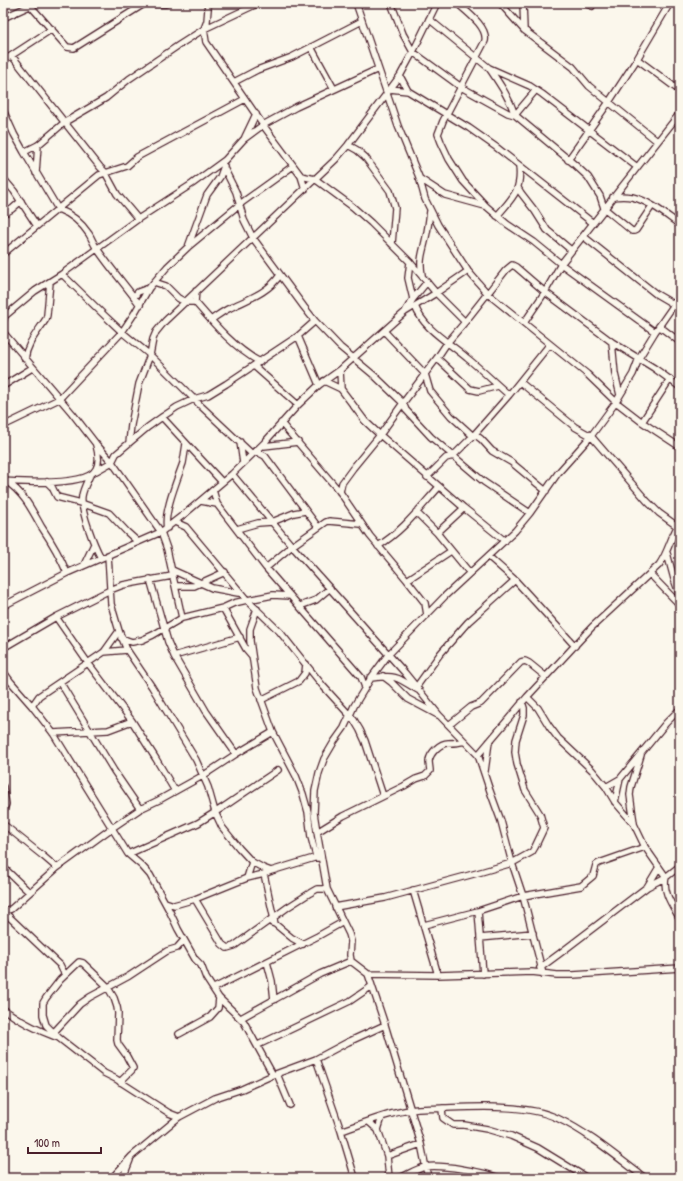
<svg xmlns="http://www.w3.org/2000/svg" width="683" height="1181" viewBox="0 0 683 1181" font-family="'Patrick Hand',sans-serif">
	<rect width="100%" height="100%" fill="#fbf7ec"/>
	<filter id="ink" filterUnits="userSpaceOnUse"><feTurbulence type="fractalNoise" baseFrequency=".025" numOctaves="2"/><feDisplacementMap in="SourceGraphic" scale="8" xChannelSelector="R" yChannelSelector="G"/><feConvolveMatrix kernelMatrix="1 2 1 2 8 2 1 2 1" color-interpolation-filters="sRGB"/></filter>
	<g filter="url(#ink)">
		<g fill="none" stroke-linecap="round" stroke-linejoin="round">
			<defs>
				<path id="street" d="M28 3 67 47 74 48 144 4
					M143 3 144 4H165L168 3
					M207 3 208 9 207 21 204 29 206 42 263 125 301 176 305 189
					M356 3 398 126 419 177 425 199 438 225 468 271 488 294 587 374 616 402 642 422 680 447
					M391 3 403 34 413 52 461 87 508 113 515 115 574 164 588 177 600 196 604 208 632 231H634L636 230 652 206
					M457 3C467 12 488 27 485 41L443 121 438 134 441 142 449 159 463 181 486 206 507 224 534 242 561 264 655 332
					M500 3 524 30 573 67 589 86 657 141
					M523 3 524 30
					M584 3 592 6
					M3 18 36 3
					M429 19 489 68 530 86 542 94 637 167
					M311 47 334 89
					M12 56 100 167 105 172 117 194 138 219 192 184 225 160 244 139 263 125 296 107 378 69
					M637 59 680 91
					M3 61 52 29
					M489 68C499 83 509 97 515 115
					M400 76 408 91
					M234 82 257 70 292 57 362 21
					M390 89 408 91 469 128 496 147 593 223
					M3 110 14 134 24 152 58 209C71 214 81 222 89 234 92 239 94 245 98 250 111 269 126 286 140 305
					M515 115 536 90
					M245 137 256 114
					M348 145 357 150 365 157 390 191 395 208 392 244
					M24 152 38 145 65 122 106 98 129 79 179 45 204 29 259 3
					M568 160 609 102 637 59 670 3
					M224 168 236 192 244 220 253 238 304 307 315 321 340 347 376 377 403 403 406 410 431 437 484 482 530 513
					M36 173 38 145
					M301 176 315 179 353 207 371 223 410 262 436 293 465 322
					M3 178 14 191 37 226
					M419 178 445 195 485 206
					M518 188 521 193 535 211 547 230 571 250
					M613 197C620 196 626 196 632 197 650 201 666 215 680 225
					M3 214 12 209 21 201
					M497 216C512 198 522 191 519 166
					M583 236 656 294 680 308
					M188 247 207 195 220 177 224 166
					M3 254 99 175 127 166 137 157 245 99
					M410 262 408 278 413 299
					M62 274 104 315 122 332 150 355 202 407 252 454
					M422 275C419 258 423 253 426 237 428 229 429 220 430 211
					M154 282 166 286 178 298 185 302H195
					M196 291 195 302C214 324 234 348 260 362
					M680 296 655 332 639 358 633 374 616 402 591 436 558 473 530 513 515 531 445 596 388 655 371 678 354 706 344 728 334 742 324 759 319 773 315 791 314 813 317 832 327 889 349 934 351 941 350 955 351 961 368 974 438 975 532 972 557 975H573L680 968
					M134 297 138 292 149 288
					M415 306C424 330 449 342 467 358 482 370 495 383 509 395
					M406 310 413 299 427 282
					M211 320C217 316 223 311 230 308 248 299 268 293 280 275
					M3 321 5 316 35 291 62 274 138 219
					M524 323 545 292 561 264 680 113
					M659 326 680 342
					M384 331 425 374 430 391 451 416 473 436H477L481 439 492 451 511 462 546 491
					M3 332 72 413 96 444 112 462 161 532 167 549 182 618
					M298 336 319 385
					M612 342 615 374 620 395
					M437 358 470 389 479 391 498 386
					M25 359C27 343 37 333 46 319L47 315 50 282
					M254 366 298 405
					M340 370 341 389
					M324 381 341 389 365 421 380 435 464 508 505 541
					M520 382 575 427 591 436 647 501 659 513 677 526
					M3 386 32 368
					M162 417 222 482
					M642 422 670 379
					M281 423 340 492 370 536 407 580 425 603 427 615
					M3 426 59 399 122 332 134 314 149 288 167 267 188 247 240 204 293 166
					M240 442 243 463
					M129 443 131 425 139 384 150 355 153 339 156 332 165 321 336 159 348 145 400 76 413 52 437 3
					M264 446 298 442
					M255 451 265 456 318 527
					M96 471 112 462 116 454 148 427 162 417 177 407 194 399 208 395 226 384 298 336 315 321
					M232 474 292 546 405 673 439 715 478 755 490 791 501 821 512 863 523 896 543 974
					M90 475C87 482 83 489 82 496 80 510 94 545 101 558
					M427 477 446 458 453 456 473 436 509 395 550 344
					M3 481C21 482 87 487 96 469 100 462 98 452 96 445
					M7 482C23 492 32 510 41 526 51 541 60 556 67 573
					M47 482 52 487 57 497 81 503 109 513 127 532 138 542
					M213 490 217 504 266 568 361 677 365 687
					M340 492 342 483 353 468 380 435 403 403 437 358 447 343 465 322 506 270 512 265 516 267 545 292 612 342 654 368 680 387
					M201 501 217 504
					M416 512 437 533 469 572
					M175 522 186 527 247 600 280 632 323 686 354 720 360 730 365 741 383 796
					M167 528C163 513 178 478 183 463 184 457 185 450 186 444
					M237 529 258 523 272 522 294 513 305 511
					M437 533 464 508
					M378 546C402 532 420 508 439 487
					M667 553 674 579 680 596
					M108 555 111 604 119 631 127 650 152 687 196 760 208 787 215 812 222 827 239 848 252 862 263 868 271 871
					M488 556 515 580 575 646
					M84 565 94 544
					M266 568 292 546 326 522 329 521 361 524
					M172 570 212 588 238 593
					M650 574 680 605
					M407 580 451 551
					M175 586H194L225 572
					M3 606 67 573 161 532 187 512 232 474 264 443 298 405 319 385 340 370 405 312 436 293 468 271
					M300 606 316 600 330 588
					M223 608 246 649 252 656
					M257 609 250 629V641L257 688 273 732 296 776 303 794 308 812 311 837 316 856
					M56 617 88 663 132 721 156 759 175 791
					M121 638 132 642 142 640 153 635 182 618 223 608 234 603 247 600 273 595 290 596
					M3 648 56 617 110 590 123 585 172 576
					M104 652 127 650
					M174 656 240 637
					M3 671 11 682 32 706 53 733 128 854 142 866 150 875 169 910 178 929 195 959 201 965 206 978 219 998 244 1022 273 1075
					M383 676 391 682 408 699 438 715
					M370 678C380 677 392 675 401 680 407 683 412 687 418 690
					M60 682 114 771 140 809
					M417 686 440 654 468 622 515 580
					M527 697 538 708 549 726 558 738 592 770 606 787 615 802 634 824 645 847 666 877C662 892 673 906 680 919
					M261 700 299 681 305 673 306 664
					M32 706 39 696 104 652 119 631
					M449 725 471 707 481 703 521 662 525 661 529 663 545 676
					M53 733 108 730 132 721
					M236 754 273 732
					M478 755 527 697 592 627 659 565C669 551 671 535 680 522
					M485 771 489 742
					M3 787 6 804 3 812
					M606 787 620 779 666 723 680 709
					M615 802 620 779
					M634 823 630 795 631 787 641 755
					M3 824 43 856 57 868
					M317 832 343 816 404 786 416 779 425 776 430 771C430 768 429 765 429 761 430 753 440 743 448 743 454 743 459 743 464 741
					M128 854 198 823 222 808 278 770
					M3 867 29 892
					M264 874 275 924
					M247 878 252 862
					M647 887 659 867
					M413 890 438 975
					M195 899 222 944 227 948 234 946 288 907 310 893 317 889H327
					M165 902 174 905 195 899 247 878 264 874 271 871 314 858H318
					M335 907 385 898 481 872 512 863 532 852 535 847 544 828 540 814 525 790 517 764 515 752 516 740 524 715V708L522 702
					M3 911 11 909 57 868 112 828 140 809 159 800 204 775 236 754 206 711 174 656 168 642 150 579
					M3 911 60 965 65 975
					M478 911 483 974
					M272 923 275 924 292 938 303 944
					M424 925 478 911 523 896 581 886 593 876 596 865 599 863 645 847
					M480 938 533 933
					M267 962 272 981 274 1000
					M540 968 559 954 647 887 666 877 680 866
					M214 988 318 936 343 922
					M3 1009C20 1021 37 1030 56 1037
					M241 1018 320 974 351 961
					M385 1025 421 1144 428 1178
					M54 1032 80 1004 90 997 129 976 167 951 177 948 184 940
					M179 1034 210 1017 218 1008 219 998
					M258 1045 350 1001 372 986
					M316 1059 341 1131 355 1178
					M277 1074 290 1105
					M120 1082 132 1070 133 1068 126 1055 118 1044 117 1040 118 1013 117 1007 114 998 107 986 83 963 79 962 60 980 46 998 43 1003V1015L46 1025 59 1038 104 1073 116 1079 169 1113 179 1117
					M442 1109 443 1118 453 1125H464L487 1129 511 1136 538 1148 587 1178
					M369 1122 378 1130 382 1117
					M378 1130 387 1156 389 1178
					M341 1131C363 1124 386 1113 410 1110 421 1108 433 1109 443 1108 477 1107 527 1104 557 1118 589 1133 617 1157 645 1178
					M387 1156 421 1144
					M112 1178 132 1156 179 1117 215 1098 242 1089 273 1075 316 1059 348 1042 385 1025 368 974
					M123 1178 130 1160
					M399 1178C407 1175 416 1169 425 1167 441 1164 484 1172 499 1178"/>
			</defs>
			<use href="#street" stroke="#4a1f2b" stroke-width="8"/>
			<use href="#street" stroke="#fbf7ec" stroke-width="5.5"/>
		</g>
	</g>
	<rect width="683" height="1181" fill="none" stroke="#fbf7ec" stroke-width="16"/>
	<rect x="8" y="8" width="667" height="1165" fill="none" stroke="#4a1f2b" stroke-width="1.5" filter="url(#ink)"/>
	<path d="M28 1147v6h73v-6" fill="none" stroke="#4a1f2b" stroke-width="2"/>
	<text x="34" y="1147" font-size="12" fill="#4a1f2b" stroke="#fbf7ec" stroke-width="3" paint-order="stroke">100 m</text>
</svg>
